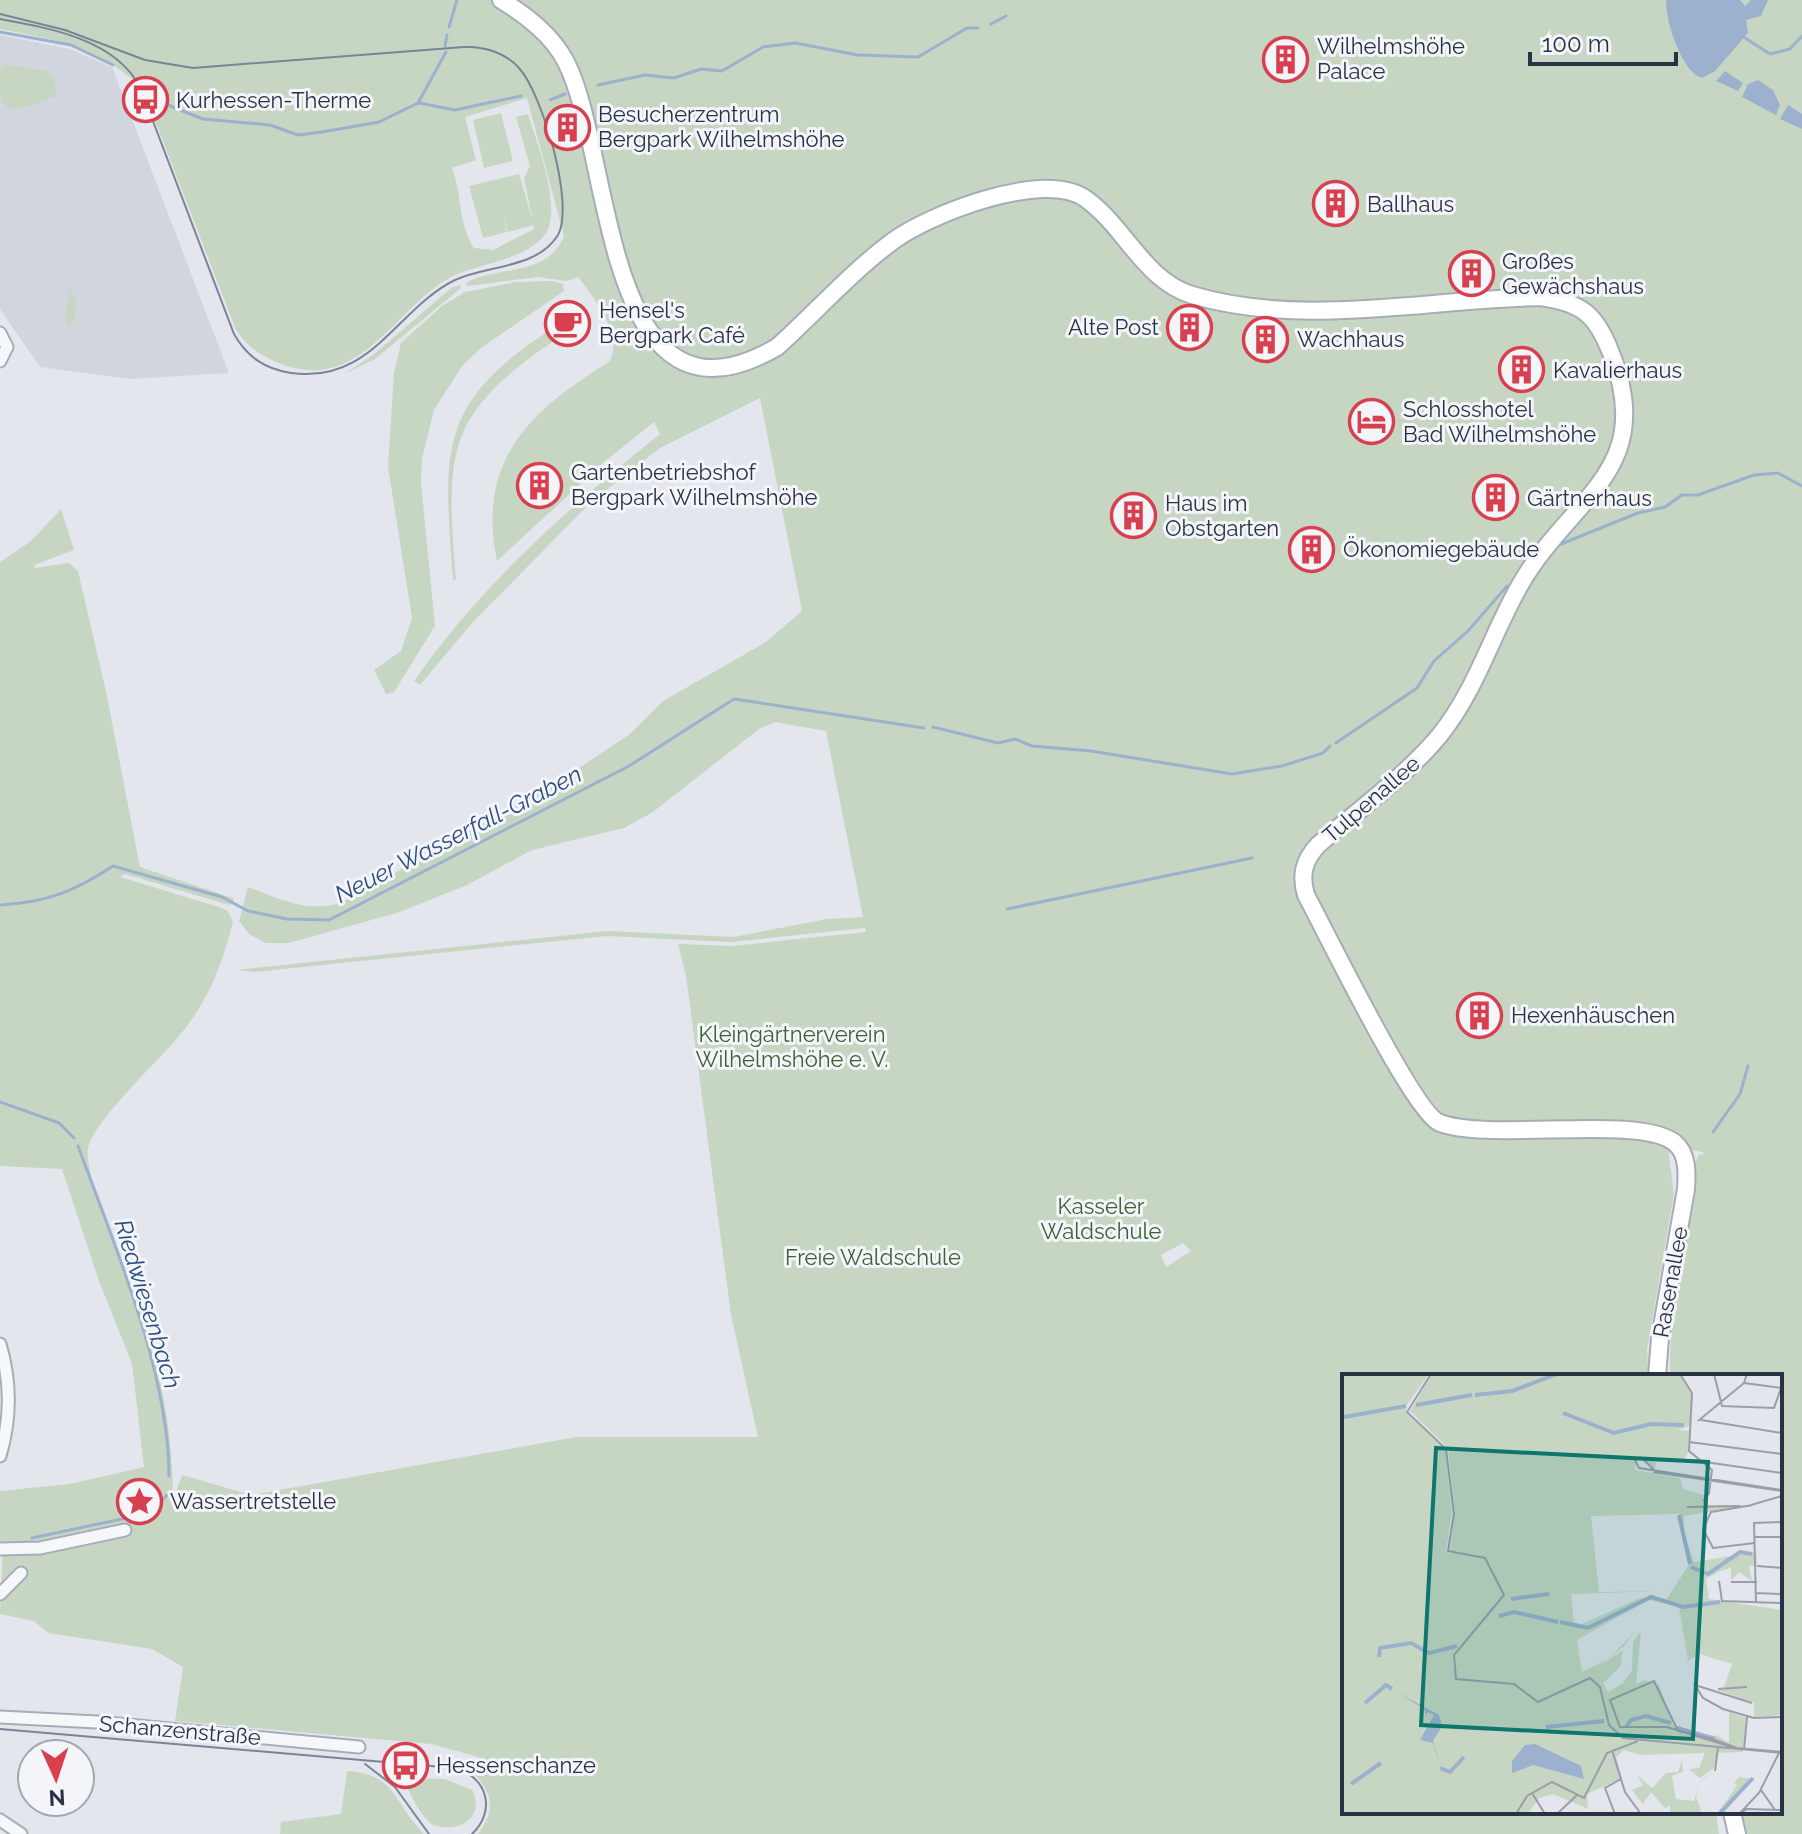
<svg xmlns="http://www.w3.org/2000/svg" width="1802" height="1834" viewBox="0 0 1802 1834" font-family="Raleway,sans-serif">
	<rect width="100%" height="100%" fill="#e3e6ec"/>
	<path fill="#d0d5de" d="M0 35 70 49 112 67 229 373 130 379 40 367 0 309Z"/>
	<path fill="#c7d6c3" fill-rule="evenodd" d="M0 0H1802V1834H1746L1741 1812H1780V1376H1670C1668 1305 1692 1236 1694 1165L1699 1155 1706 1153 1664 1144 1668 1147 1674 1194 1647 1350 1649 1376H1344V1812H1716L1719 1834H478C496 1810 493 1794 474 1773L479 1757 431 1744 175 1721 183 1667 152 1649 48 1633 34 1621 0 1614 3 1548 0 1547V1491L70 1484 144 1467 132 1364 99 1281 62 1169 0 1166V562L31 541 61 509 74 550 34 565 35 568 69 563 78 571 107 696 140 867 233 898 234 903 229 905 125 874 120 877 219 907 228 911 233 922C222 965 208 1002 179 1036 159 1061 93 1121 88 1149 84 1180 132 1286 144 1322 163 1380 173 1439 173 1500L182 1475 251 1495 576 1437H758L731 1315 686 976 678 944 732 946 866 932 865 928 732 942 607 936 253 972 236 970 607 931 734 937 827 919 863 917 826 731 775 722 759 729 653 812 624 828 532 850 467 885 400 912 289 943H266L249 934 239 921 248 887C281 899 306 913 341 903L564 778 630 734 663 701 766 642 802 611 760 398 660 448 592 501 472 623 420 685 414 681C481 585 569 507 660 434L654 422 603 463 497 561C476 461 530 410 609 362 625 336 594 298 578 277L567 281 537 277 468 286 466 283C497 265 547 278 564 236L527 98 465 117 476 160 452 168C462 194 458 224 474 248L493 250 534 229 533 225 508 232 502 211 507 232 483 238 469 186 519 174 533 222 524 178 530 166 516 117 528 114C537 143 562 206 546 233 528 260 480 263 453 276 397 304 362 393 284 365 263 357 249 349 236 330L142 87C93 45 61 41 0 29ZM1183 1243 1191 1251 1166 1267 1161 1255Z
		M5 64 46 71 54 79 57 96 16 110 6 107 0 95V68Z
		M501 113 513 161 484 168 473 120Z
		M552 281 563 284 564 291 481 348 462 366 434 410 422 459 421 483 435 626 394 692 386 694 374 670 401 651 412 618 388 467 394 373 401 343 442 306 465 292 516 282Z
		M460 285 461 288 375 359 344 374 373 355 451 288Z
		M70 288 77 305 73 323 68 326 65 321Z
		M558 325 561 336C446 413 445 448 456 579L453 580C443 447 437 401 558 325Z
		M347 1771C398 1774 393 1804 424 1834H280L281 1822 341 1814Z
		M408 1778 445 1779 472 1790C486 1816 460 1834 433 1825 420 1816 413 1798 405 1784Z"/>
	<path fill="#9bb1ce" d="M1666 0H1740L1745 6 1751 0H1768L1761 16 1746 20 1748 33 1715 71 1702 78C1682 73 1665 20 1666 0Z
		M1725 71 1743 83 1738 91 1716 81Z
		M1758 80 1773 90 1780 105 1776 115 1742 97 1748 84Z
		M1788 105 1802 114V129L1780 119Z"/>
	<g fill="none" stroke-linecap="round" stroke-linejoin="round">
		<path stroke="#9bb1ce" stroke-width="3" d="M991 24 1006 16
			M449 27 457 0
			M0 32 71 45 113 65
			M1742 36 1770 54 1790 49 1802 36
			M445 46 447 35
			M598 85 645 75 674 78 701 69 722 71 763 47 795 43 858 55 918 57 967 28H978
			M150 98 203 119 270 125 298 135 322 132 379 122 418 103 446 52
			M550 100 565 94
			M419 103 455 110 521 96
			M1561 544 1638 513 1665 507 1682 495H1698L1754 475 1778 473 1802 486
			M933 727 998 743 1015 739 1032 746 1091 751 1232 774 1282 766 1323 753 1330 746
			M1336 743 1417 688 1434 661 1468 631 1507 586
			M0 905C48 902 73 892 113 866L222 897 248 911 287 919 329 920 629 766 734 699 924 728
			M1007 909 1252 858
			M0 1102 59 1123 74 1138
			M1713 1132 1740 1094 1748 1066
			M78 1146C114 1244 169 1372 169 1476
			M32 1538 150 1513 168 1494"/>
		<defs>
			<path id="minor" d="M0 333 7 347 0 361
				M0 1344C11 1381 11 1419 0 1456
				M0 1549 40 1548 125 1530
				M0 1594 21 1573
				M0 1717 97 1722 359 1747
				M0 1820 21 1834"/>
			<path id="secondary" d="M501 0C527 16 552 35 566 62 613 152 602 449 777 347 816 312 851 272 893 241 930 214 1044 169 1086 199 1125 227 1144 280 1192 295 1304 328 1427 299 1541 297 1582 303 1596 314 1611 353 1658 471 1570 497 1520 585 1492 634 1476 690 1440 735 1406 776 1358 810 1318 845 1304 860 1300 875 1306 895 1325 930 1414 1114 1440 1123 1492 1142 1639 1114 1675 1143 1688 1154 1687 1173 1686 1189L1660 1338 1657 1376
				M1732 1812 1737 1834"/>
		</defs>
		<use href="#minor" stroke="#a7acb7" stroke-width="15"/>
		<use href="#secondary" stroke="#a7acb7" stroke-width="20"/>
		<use href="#minor" stroke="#f6f7fa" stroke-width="11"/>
		<use href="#secondary" stroke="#fff" stroke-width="16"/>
		<path stroke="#7b8497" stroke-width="2" d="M0 14 65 30 145 60 193 68 464 47C484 46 506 53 519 68 542 93 575 204 558 235 537 269 487 265 455 280 396 309 372 384 291 373 265 369 247 357 234 334L140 87C115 39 49 28 0 19
			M0 1729 454 1768C487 1776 497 1810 472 1834
			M365 1764 395 1787 429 1834"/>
	</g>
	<defs>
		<symbol id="building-ring" viewBox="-11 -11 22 22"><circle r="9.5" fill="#f3f5f9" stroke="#d8404f" stroke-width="1.5"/><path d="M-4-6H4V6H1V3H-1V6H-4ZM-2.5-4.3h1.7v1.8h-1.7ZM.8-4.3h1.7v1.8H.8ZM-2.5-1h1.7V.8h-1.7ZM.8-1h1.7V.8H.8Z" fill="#d8404f"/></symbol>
		<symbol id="bus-ring" viewBox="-11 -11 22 22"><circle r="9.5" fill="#f3f5f9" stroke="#d8404f" stroke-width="1.5"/><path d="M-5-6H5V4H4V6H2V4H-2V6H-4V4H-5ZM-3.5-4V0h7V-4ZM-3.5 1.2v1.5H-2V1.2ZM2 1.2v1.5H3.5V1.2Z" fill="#d8404f"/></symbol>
		<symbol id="cafe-ring" viewBox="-11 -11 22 22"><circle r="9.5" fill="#f3f5f9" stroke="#d8404f" stroke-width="1.5"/><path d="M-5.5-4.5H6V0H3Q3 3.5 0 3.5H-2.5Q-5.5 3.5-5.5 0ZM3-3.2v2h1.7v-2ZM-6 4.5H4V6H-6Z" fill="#d8404f"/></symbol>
		<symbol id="hotel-ring" viewBox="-11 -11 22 22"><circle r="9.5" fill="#f3f5f9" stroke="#d8404f" stroke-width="1.5"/><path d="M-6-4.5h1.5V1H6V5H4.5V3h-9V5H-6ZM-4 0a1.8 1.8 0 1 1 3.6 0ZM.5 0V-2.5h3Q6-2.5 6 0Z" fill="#d8404f"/></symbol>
		<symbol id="sight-ring" viewBox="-11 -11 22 22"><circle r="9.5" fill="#f3f5f9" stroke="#d8404f" stroke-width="1.5"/><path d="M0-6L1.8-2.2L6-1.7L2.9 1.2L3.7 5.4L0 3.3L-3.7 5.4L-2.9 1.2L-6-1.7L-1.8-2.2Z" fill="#d8404f"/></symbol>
	</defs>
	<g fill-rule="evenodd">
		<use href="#building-ring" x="1260" y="34" width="51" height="51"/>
		<use href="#bus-ring" x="120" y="74" width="51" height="51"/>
		<use href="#building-ring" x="542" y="102" width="51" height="51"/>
		<use href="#building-ring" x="1310" y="178" width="51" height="51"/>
		<use href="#building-ring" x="1446" y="248" width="51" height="51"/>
		<use href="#cafe-ring" x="542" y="298" width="51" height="51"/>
		<use href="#building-ring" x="1164" y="302" width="51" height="51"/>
		<use href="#building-ring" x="1240" y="314" width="51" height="51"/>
		<use href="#building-ring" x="1496" y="344" width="51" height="51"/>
		<use href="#hotel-ring" x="1346" y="396" width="51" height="51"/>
		<use href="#building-ring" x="514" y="460" width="51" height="51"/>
		<use href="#building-ring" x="1470" y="472" width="51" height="51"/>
		<use href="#building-ring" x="1108" y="490" width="51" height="51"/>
		<use href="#building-ring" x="1286" y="524" width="51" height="51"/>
		<use href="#building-ring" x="1454" y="990" width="51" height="51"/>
		<use href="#sight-ring" x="114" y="1476" width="51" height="51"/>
		<use href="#bus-ring" x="380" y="1740" width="51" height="51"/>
	</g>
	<g text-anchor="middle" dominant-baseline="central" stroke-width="6" stroke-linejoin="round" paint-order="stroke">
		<g font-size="22" fill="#293245" stroke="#f3f5f9" text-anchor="start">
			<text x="1317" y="46">Wilhelmshöhe<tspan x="1317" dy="25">Palace</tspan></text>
			<text x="176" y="100">Kurhessen-Therme</text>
			<text x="598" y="114">Besucherzentrum<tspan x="598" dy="25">Bergpark Wilhelmshöhe</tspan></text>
			<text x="1367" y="204">Ballhaus</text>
			<text x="1502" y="261">Großes<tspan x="1502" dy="25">Gewächshaus</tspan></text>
			<text x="599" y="310">Hensel's<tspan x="599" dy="25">Bergpark Café</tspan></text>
			<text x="1159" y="327" text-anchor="end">Alte Post</text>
			<text x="1297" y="339">Wachhaus</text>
			<text x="1553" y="370">Kavalierhaus</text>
			<text x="1403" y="409">Schlosshotel<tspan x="1403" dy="25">Bad Wilhelmshöhe</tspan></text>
			<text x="571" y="472">Gartenbetriebshof<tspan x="571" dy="25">Bergpark Wilhelmshöhe</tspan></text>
			<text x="1527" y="498">Gärtnerhaus</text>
			<text x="1165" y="503">Haus im<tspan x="1165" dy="25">Obstgarten</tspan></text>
			<text x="1343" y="549">Ökonomiegebäude</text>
			<text x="1511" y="1015">Hexenhäuschen</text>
			<text x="170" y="1501">Wassertretstelle</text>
			<text x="436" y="1765">Hessenschanze</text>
		</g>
		<g font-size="22" fill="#293245" stroke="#f3f5f9">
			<text transform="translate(1371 799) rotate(-41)">Tulpenallee</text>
			<text transform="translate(1670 1282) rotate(-80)">Rasenallee</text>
			<text transform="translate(180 1730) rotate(5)">Schanzenstraße</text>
		</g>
		<g font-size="22" fill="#3b6235" stroke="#f3f5f9">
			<text x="792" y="1034">Kleingärtnerverein<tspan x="792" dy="25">Wilhelmshöhe e. V.</tspan></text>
			<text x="1101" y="1206">Kasseler<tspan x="1101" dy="25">Waldschule</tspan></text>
			<text x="873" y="1257">Freie Waldschule</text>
		</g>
		<g font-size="24" font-style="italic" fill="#304e7d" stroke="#f3f5f9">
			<text transform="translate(458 834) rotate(-27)">Neuer Wasserfall-Graben</text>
			<text transform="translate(148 1304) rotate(73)">Riedwiesenbach</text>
		</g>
	</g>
	<g transform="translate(1342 1374)">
		<rect width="440" height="440" fill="#e3e6ec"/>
		<path d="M0 0H87L65 31 64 39 103 75 110 137 104 177 108 179 113 140 106 74 68 37 90 0H337L349 19 348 52 335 56 347 57 346 78 342 86 314 88 313 95 296 83 293 96 338 104 341 115 366 122 364 131H408L342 142V158L352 188 414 178 415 192H407L410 207 397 198 389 207V194L378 197 364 205 367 225 440 236V315L434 314 440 316V341L412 343V329L376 316 387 313 375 315 382 313 390 290 357 280 346 287 337 233 323 227 347 191 337 140 249 142 257 218 323 217 229 220 232 248 240 250 298 224H323L321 229 307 226 235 266 240 298 266 285 293 258 281 273 255 294 281 276 278 293 261 309 266 318 281 309 290 296 291 267 299 257 294 310 302 306 317 311 331 351 341 358 376 362 387 369V338L404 344 401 378 375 379 373 393 358 404 347 395 357 394 363 379 299 381 282 376 274 383 280 404 245 420 246 435 211 420 197 424 186 440H0ZM340 385 341 398 330 402 334 425 352 427 359 406 364 402 371 397 359 407 354 422 360 440H328V431L323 434 309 418 301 430 290 416 301 411 294 400 310 414 324 399 336 398ZM374 398 392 409 397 403 412 405 381 440H375L395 411Z" fill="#c7d6c3"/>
		<path d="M55 318 97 341 100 352 91 367 100 397 91 369 78 366 92 341 85 338V343L82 335ZM193 370 239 392 242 405 191 391 170 399V387L183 371Z" fill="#9bb1ce"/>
		<path fill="none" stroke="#9bb1ce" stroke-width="4" d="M133 21 170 17 215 0M74 31 130 21M221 39 272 59 309 50 342 51M2 43 64 32M337 141 348 190M349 193 366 200 398 178 410 180M169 225 207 220M157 242 172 238 216 248M218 248 246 254 309 223 341 233 378 228M37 283 38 274 69 269 87 279 115 272M23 329 44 311 50 315M204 353 262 347M284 353 289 346 304 342 329 349M335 354 373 365M98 394 108 398 122 383M9 410 39 389M377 440 411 404"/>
		<path fill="none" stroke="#999ea9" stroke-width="2" d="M89 0 65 38 104 75 112 140 106 177 143 184 162 221 112 281 114 305 172 310 196 328 248 304 258 313 267 351 281 364 440 379M338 0 350 19 347 77 370 96 367 119 361 127M372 0 380 32 432 34 439 14M402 9 440 14M359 46 440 59M356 47 402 9 405 0M347 68 440 80M363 88 440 99M312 96 300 84 293 86 297 94 440 116M311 98 440 117M409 131 440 122M411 131 369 138 361 155 371 174 413 169M345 133 398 132M413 163H440M415 192 440 194M377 207 380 227 440 229M389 208H415M414 219 438 220M414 229 412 149 440 148M376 315 405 313M410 329 353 311 361 324 381 335 412 344 440 343M270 376 283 418 299 440M402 376 405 343M440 378 395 374 371 365 336 357 312 307 268 326 278 353H325L396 375 440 378M373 397 376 373M419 416 433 436M190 419 203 440M402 435 440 436M174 440 185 422 210 408 242 424 265 379 296 367M215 440 235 421M273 440 263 414 279 405M397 440 417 419 438 377M397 440 405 435 440 436"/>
		<path fill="#0f766e" fill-opacity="0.15" stroke="#0f766e" stroke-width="4" d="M94 74 366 88 351 365 79 351Z"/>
		<rect width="440" height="440" fill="none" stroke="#293245" stroke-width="4"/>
	</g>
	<g transform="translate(56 1778) rotate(177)"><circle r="38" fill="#f3f5f9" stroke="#a2a7b1" stroke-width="2"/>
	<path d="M0-6L14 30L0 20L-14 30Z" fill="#d8404f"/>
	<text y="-12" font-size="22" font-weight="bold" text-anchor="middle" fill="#293245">N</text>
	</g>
	<path d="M1530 52v12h146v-12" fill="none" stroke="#293245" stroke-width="4"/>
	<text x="1542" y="52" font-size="24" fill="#293245" stroke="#f3f5f9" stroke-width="6" paint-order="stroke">100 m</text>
</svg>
